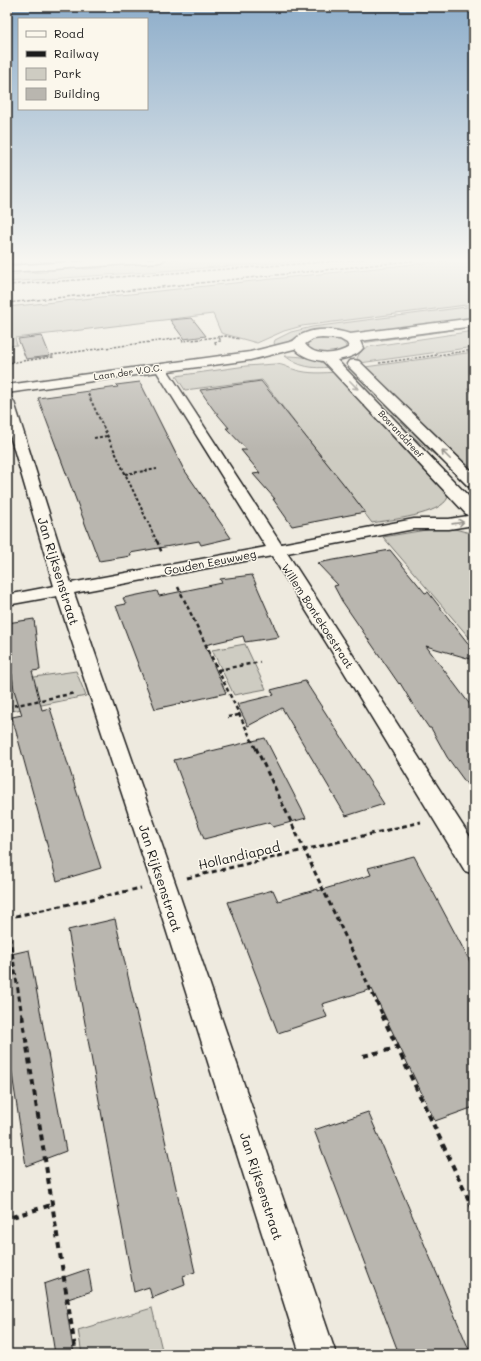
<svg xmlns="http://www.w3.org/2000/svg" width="481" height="1361" viewBox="0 0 481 1361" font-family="Mali,sans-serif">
	<rect width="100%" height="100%" fill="#eeeadf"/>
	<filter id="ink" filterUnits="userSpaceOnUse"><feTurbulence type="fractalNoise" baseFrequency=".025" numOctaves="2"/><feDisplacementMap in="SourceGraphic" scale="8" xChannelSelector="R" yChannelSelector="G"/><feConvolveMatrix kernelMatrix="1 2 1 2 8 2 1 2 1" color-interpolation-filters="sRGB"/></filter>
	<g filter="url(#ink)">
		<path fill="#ceccc2" stroke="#75746f" d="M20 259H39L41 262 50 261 51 263 7 267V264L22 263Z
			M184 259H212L213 260 331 259 7 282V275L19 274V271L27 270 28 273 47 272V268H50L51 270 68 269V267L82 266 83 269 102 268V264Z
			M462 259H474V304L302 326 284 331 257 343 221 333 213 314 15 338 17 345 7 346V307Z
			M474 306V320L363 335 310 333 299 335 286 344 277 347 274 343 275 340 291 332 312 327Z
			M474 324V327L362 343 359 339Z
			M474 331V347L360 363 357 358 361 351 367 347Z
			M319 338C329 338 341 337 346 346L345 349C334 357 316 355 306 346L309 341Z
			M474 352V387L467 389 474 395V475L365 367Z
			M285 356C301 356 317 358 330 367 313 369 299 367 285 356Z
			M275 364C283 364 288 368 296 370 309 374 323 373 336 372L448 491C448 493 448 495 448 497 442 515 388 520 372 523L262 380 185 390 176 376 246 366Z
			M355 369 474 488V494L442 461 398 424 345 370Z
			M438 528H451L474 534V643L383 537Z
			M245 644 266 689 234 695 212 650Z
			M76 671 86 696 7 712V681Z
			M152 1308 163 1354H82L78 1330Z"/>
		<path fill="#b9b6af" stroke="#1c1c1c" d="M192 318 206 336 184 339 170 320Z
			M42 336 50 356 26 359 18 339Z
			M261 381 342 482 365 512 292 526 273 499H275L253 474 260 473 241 450H247L226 428H229L213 409 200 390Z
			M140 382 183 468 231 538 201 545 199 541 130 553 131 556 99 561 38 398 118 387 116 385Z
			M390 550 425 593 428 592 474 651V660L426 646 474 710V794L447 757 431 728H429L412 703 400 683 399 684 342 601 334 586 338 585 317 563Z
			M252 575 279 637 245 642 243 636 205 645 226 693 155 709 116 606 126 604 123 598 157 591 159 596 222 583 220 579Z
			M34 619 40 670 32 671 42 710 50 708 101 868 57 881 12 717 22 715 14 690 12 674 7 675V623Z
			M305 681 325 712 384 804 346 816 282 708 248 726 237 704 274 695 271 690Z
			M265 738 306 818 273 827 270 822 204 839 174 760Z
			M414 856 474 969V1107L435 1121 372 989 322 1004 327 1017 278 1033 228 902 273 890 278 901 318 889V891L371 875 368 868Z
			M115 919 195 1272 183 1276 185 1285 152 1298 149 1287 134 1292 68 930Z
			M29 950 66 1151 26 1166 7 1041V955Z
			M368 1112 375 1128 471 1354H399L314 1130Z
			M88 1269 92 1291 65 1300 74 1354H55L44 1284Z"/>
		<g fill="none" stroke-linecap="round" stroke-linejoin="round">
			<defs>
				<path id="minor" d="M120 259H165L160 262 7 272V266Z
					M298 340 302 341 304 344 302 347 250 360 168 371 281 544 414 519H449L474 515V525L449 529H414L287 553 474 843V874L465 871 329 647 272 556 74 593 178 891 336 1354H300L154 891 57 596 7 605V595L54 586 7 425V398L12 399 14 402 71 583 266 547 157 372 7 393V385L250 352Z"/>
				<path id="secondary" d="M474 318V326L360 341 363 348C357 356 347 358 337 360L474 502V517L468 516 323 361C309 359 300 356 291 344 304 326 332 328 350 334ZM322 338 340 339 347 343 349 347C337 355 314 357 305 344L313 339Z
					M354 360 359 361 474 473V487L468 486 349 367 347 364 349 361Z"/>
			</defs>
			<use href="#minor" stroke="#1c1c1c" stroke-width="3"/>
			<use href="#secondary" stroke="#1c1c1c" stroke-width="3"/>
			<path stroke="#1c1c1c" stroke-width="1.5" stroke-dasharray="2.5 1.5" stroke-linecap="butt" d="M216 345 214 342 221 341 218 336
				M7 363 53 357 52 355 181 338 183 341 226 336 239 339
				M379 363 474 350"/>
			<path stroke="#1c1c1c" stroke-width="2" stroke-dasharray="3 2" stroke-linecap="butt" d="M88 394 157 542
				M94 438 107 436
				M125 474 157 469"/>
			<path stroke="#1c1c1c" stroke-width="2.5" stroke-dasharray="4 3" stroke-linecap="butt" d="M157 541 162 553
				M178 587 256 749
				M218 670 260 662
				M7 707 75 693
				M228 717 239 715"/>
			<path stroke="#1c1c1c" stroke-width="3" stroke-dasharray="5 3.5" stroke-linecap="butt" d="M256 748 383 1016
				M187 878 421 822
				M7 918 141 888
				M7 920 22 1016"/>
			<path stroke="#1c1c1c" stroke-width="4" stroke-dasharray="6 5" stroke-linecap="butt" d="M22 1015 76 1354
				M382 1015 474 1211
				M363 1056 397 1048
				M468 1198 474 1196
				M12 1217 51 1205"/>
			<use href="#minor" fill="#fbf7ec" fill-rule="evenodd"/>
			<use href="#secondary" fill="#fbf7ec" fill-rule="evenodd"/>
			<path stroke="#1c1c1c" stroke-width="1.5" stroke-dasharray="3.5 1.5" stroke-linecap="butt" d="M7 285 366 259
				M7 303 430 259"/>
		</g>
		<defs><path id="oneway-shaft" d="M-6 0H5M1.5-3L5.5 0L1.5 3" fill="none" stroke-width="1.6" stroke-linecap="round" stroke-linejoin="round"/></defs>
		<g stroke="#97948e">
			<use href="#oneway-shaft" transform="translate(354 385) rotate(46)"/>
			<use href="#oneway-shaft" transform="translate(446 455) rotate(-135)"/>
			<use href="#oneway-shaft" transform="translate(458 523) rotate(-8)"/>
		</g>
	</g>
	<linearGradient id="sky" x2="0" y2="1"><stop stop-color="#8dadca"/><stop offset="0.58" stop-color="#f7f6f1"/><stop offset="1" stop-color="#f7f6f1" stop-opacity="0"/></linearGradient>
	<rect width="481" height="449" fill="url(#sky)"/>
	<g text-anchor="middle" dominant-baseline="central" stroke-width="3" stroke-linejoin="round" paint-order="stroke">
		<g font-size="9" fill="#1c1c1c" stroke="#fbf7ec">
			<text transform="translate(128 372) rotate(-8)">Laan der V.O.C.</text>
			<text transform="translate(401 434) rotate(47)">Bosranddreef</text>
		</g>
		<g font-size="11" fill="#1c1c1c" stroke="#fbf7ec">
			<text transform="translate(210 562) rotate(-11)">Gouden Eeuwweg</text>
			<text transform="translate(318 616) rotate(57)">Willem Bontekoestraat</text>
		</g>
		<g font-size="13" fill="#1c1c1c" stroke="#fbf7ec">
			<text transform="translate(59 571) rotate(73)">Jan Rijksenstraat</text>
			<text transform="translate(239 855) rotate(-13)">Hollandiapad</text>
			<text transform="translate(161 878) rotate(72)">Jan Rijksenstraat</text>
			<text transform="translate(262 1186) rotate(72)">Jan Rijksenstraat</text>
		</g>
	</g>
	<rect width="481" height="1361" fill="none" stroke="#fbf7ec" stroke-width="24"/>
	<rect x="12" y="12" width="457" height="1337" fill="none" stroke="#1c1c1c" stroke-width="1.5" filter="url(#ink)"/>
	<rect x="18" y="18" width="130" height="92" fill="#fbf7ec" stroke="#a29f99"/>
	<rect x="26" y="31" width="20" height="6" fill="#fbf7ec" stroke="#a29f99"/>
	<text x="54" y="38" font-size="12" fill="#1c1c1c">Road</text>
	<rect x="26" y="51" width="20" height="6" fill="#1c1c1c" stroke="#a29f99"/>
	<text x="54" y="58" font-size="12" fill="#1c1c1c">Railway</text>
	<rect x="26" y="68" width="20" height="12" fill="#ceccc2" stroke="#a29f99"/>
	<text x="54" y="78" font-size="12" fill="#1c1c1c">Park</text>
	<rect x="26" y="88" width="20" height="12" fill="#b9b6af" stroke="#a29f99"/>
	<text x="54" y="98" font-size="12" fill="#1c1c1c">Building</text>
</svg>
